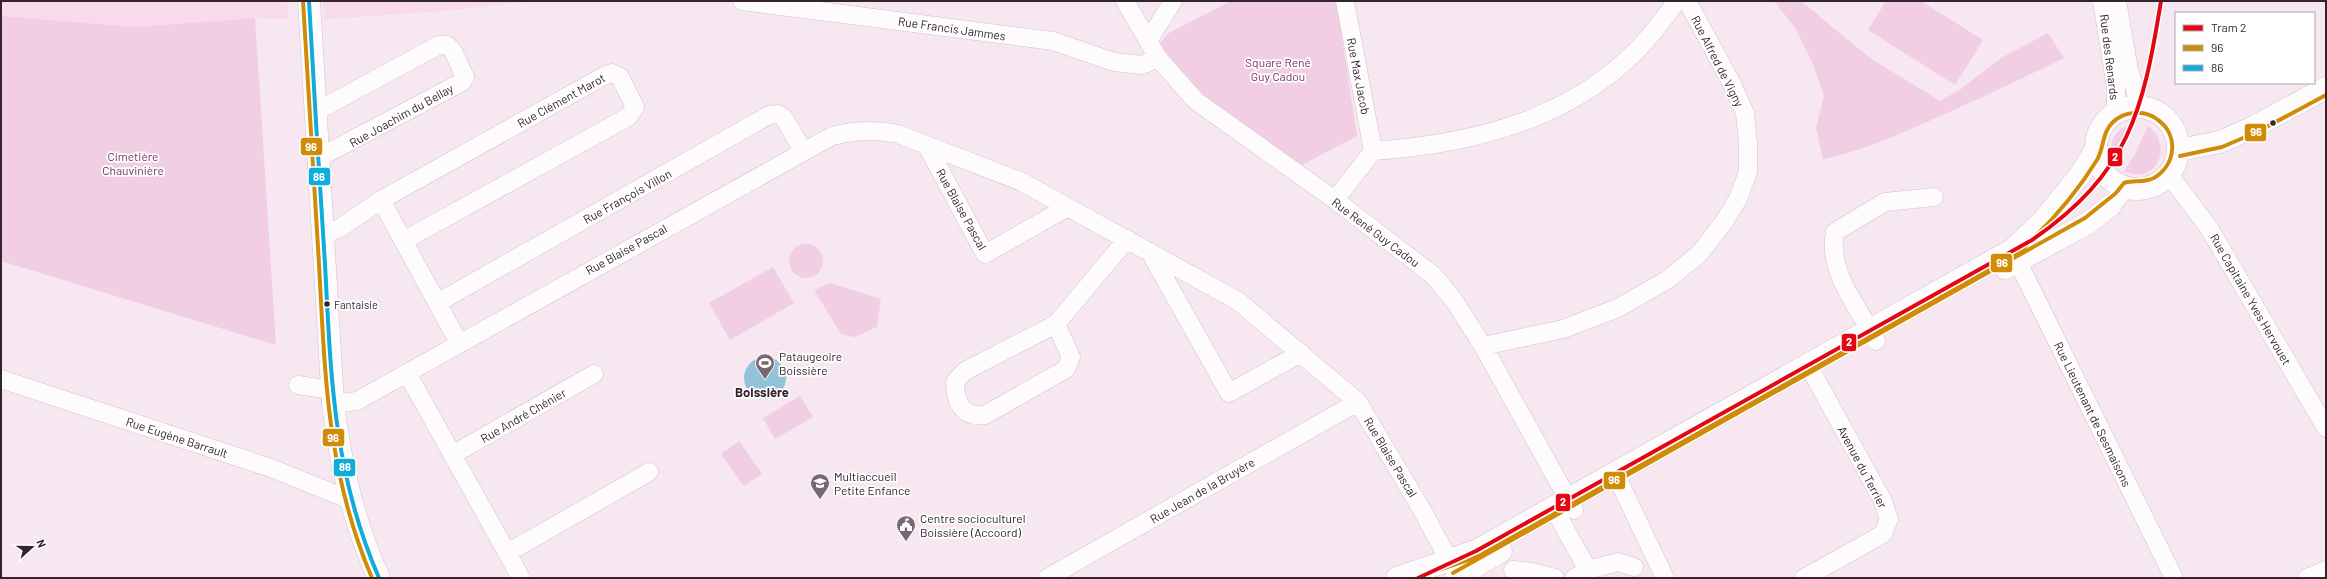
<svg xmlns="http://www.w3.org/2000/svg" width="2327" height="579" viewBox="0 0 2327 579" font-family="Barlow,sans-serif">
	<rect width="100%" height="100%" fill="#f6e7f0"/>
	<path fill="#f8daec" d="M1 1H287L288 19 255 18 136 27 1 16Z
		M323 1H522V2L444 11 325 19Z"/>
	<path fill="#f1cee4" d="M1231 1H1331L1337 4 1357 136 1302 165 1183 87 1159 45 1167 34Z
		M1774 1H1801L1870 58 1940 101 1961 89 2001 58 2048 33 2064 58C2017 81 1969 104 1920 125 1888 139 1858 152 1823 159L1816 128 1824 96 1812 62 1796 29Z
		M1886 1H1921L1983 40 1955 85 1868 30Z
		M1 16 136 27 255 18 276 345 1 261Z
		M2131 124 2112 157C2109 140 2115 130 2131 124Z
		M2148 126C2175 147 2155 186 2124 171L2135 154Z
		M789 261a17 17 0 1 1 34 0a17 17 0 1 1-34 0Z
		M773 267 794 303 730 340 709 303Z
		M830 283 881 299 877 327 855 337 841 334 814 290Z
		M800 396 813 417 775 439 763 418Z
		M739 441 762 474 744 486 721 454Z"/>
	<path fill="#94c3d7" d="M744 378a21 21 0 1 1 42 0a21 21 0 1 1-42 0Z"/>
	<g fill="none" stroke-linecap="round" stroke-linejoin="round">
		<defs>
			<path id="minor" d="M742 1 1053 41 1114 62 1142 65 1158 58
				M1125 1 1158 58 1196 101 1335 200 1434 276 1455 302 1483 346 1574 510
				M1345 1 1373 151
				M2102 1 2116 88V112
				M2117 1 2129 70 2140 106
				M1148 41 1173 1
				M315 112 439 45H447L453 51 465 77 462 82 318 158
				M927 146 985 254 1068 207
				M2169 175 2209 228 2326 428
				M381 200 459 343
				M1335 200 1373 151C1475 144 1579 118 1649 37 1659 25 1668 13 1677 1
				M2111 205 2127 188
				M323 235 340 228 381 200 604 76 612 73 620 77 635 107 628 117 403 241
				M2012 250 2174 578
				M1150 252 1229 393 1301 353
				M437 303 769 115 778 114 784 118 803 151
				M1056 324 1071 357 1066 369 985 415C962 418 955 402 955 382L965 371 1056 324 1127 239
				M1876 341C1859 307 1827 273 1835 232L1885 202 1934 197
				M1483 346 1563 329 1618 308 1667 280 1699 254 1724 222 1738 199 1748 172V143L1745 113 1731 82 1687 1
				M407 373 521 578
				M1 379 271 468 350 500
				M298 385 332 390
				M333 404 357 401 832 136C855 130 875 129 898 134L1022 182 1238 301 1358 402 1422 510 1445 553 1459 569
				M452 455 594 374
				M1615 473 1665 578
				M1559 518 1588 570 1574 578
				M507 553 649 472
				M1513 570 1532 572 1555 578
				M1588 570 1618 562 1634 567
				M1047 578 1358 402
				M1804 578 1883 534 1889 519 1883 501 1808 365
				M2307 578 2326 570"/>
			<path id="tertiary" d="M309 1 333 404C341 465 353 522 379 578
				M2096 148a41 41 0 1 1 82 0a41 41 0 1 1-82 0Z
				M2179 150 2220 142 2254 127 2326 88
				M2005 268 2088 223 2111 205
				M1397 578 1476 551 2012 250 2043 221 2080 175 2096 149
				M1456 578 1501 551"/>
		</defs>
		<use href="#minor" stroke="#d1c2cb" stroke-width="19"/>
		<use href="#tertiary" stroke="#d1c2cb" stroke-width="23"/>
		<use href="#minor" stroke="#fefbfd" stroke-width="18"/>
		<use href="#tertiary" stroke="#fefbfd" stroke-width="22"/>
		<defs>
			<path id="bus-1" d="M303 1C308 89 313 177 319 264 325 376 327 473 372 578
				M2180 156 2222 147 2257 132 2326 95
				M1416 578 1479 556 2016 255C2048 226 2074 197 2097 160 2104 148 2102 132 2113 122 2125 111 2145 109 2158 120 2179 135 2176 165 2154 178 2144 183 2134 180 2124 183L2116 193 2085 218 1453 573"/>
			<path id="bus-2" d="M309 1C314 89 319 176 325 264 331 377 333 472 379 578"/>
		</defs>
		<use href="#bus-1" stroke="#fff" stroke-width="7"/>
		<use href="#bus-2" stroke="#fff" stroke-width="7"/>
		<use href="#bus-1" stroke="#d08c09" stroke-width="4"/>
		<use href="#bus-2" stroke="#0facdc" stroke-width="4"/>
		<defs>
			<path id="tram-1" d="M1418 578 1476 551 2032 240C2129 173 2143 112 2161 1"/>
		</defs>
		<use href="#tram-1" stroke="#fff" stroke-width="7"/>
		<use href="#tram-1" stroke="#e30613" stroke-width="4"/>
	</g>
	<defs>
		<symbol id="stadium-pin" viewBox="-11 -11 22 30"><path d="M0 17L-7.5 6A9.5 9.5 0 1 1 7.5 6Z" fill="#776871" stroke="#fff"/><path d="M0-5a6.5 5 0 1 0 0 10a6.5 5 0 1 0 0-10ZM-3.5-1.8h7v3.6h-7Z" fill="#fff"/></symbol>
		<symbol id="school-pin" viewBox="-11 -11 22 30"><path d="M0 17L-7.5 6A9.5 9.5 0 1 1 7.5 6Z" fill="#776871" stroke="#fff"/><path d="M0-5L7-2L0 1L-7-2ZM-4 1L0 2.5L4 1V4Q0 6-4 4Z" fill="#fff"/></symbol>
		<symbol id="civic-pin" viewBox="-11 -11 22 30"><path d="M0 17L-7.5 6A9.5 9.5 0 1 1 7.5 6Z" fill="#776871" stroke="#fff"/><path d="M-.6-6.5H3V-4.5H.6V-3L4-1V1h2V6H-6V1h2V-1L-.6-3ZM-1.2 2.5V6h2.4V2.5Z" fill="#fff"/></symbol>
	</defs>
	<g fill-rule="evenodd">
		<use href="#stadium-pin" x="754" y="352" width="22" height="30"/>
		<use href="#school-pin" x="809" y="472" width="22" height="30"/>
		<use href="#civic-pin" x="895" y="514" width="22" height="30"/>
	</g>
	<g fill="#33232d" stroke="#fff" stroke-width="1.5">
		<circle cx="2273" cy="123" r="3.5"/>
		<circle cx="327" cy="304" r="3.5"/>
	</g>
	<g text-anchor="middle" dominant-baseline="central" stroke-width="3.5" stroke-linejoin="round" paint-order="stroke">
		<g font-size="11" fill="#33232d" stroke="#fff" text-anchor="start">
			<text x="334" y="304">Fantaisie</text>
		</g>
		<g font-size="12" fill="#33232d" stroke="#fff">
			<text transform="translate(952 28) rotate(8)">Rue Francis Jammes</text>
			<text transform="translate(2110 57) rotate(83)">Rue des Renards</text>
			<text transform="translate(1718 61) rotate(63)">Rue Alfred de Vigny</text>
			<text transform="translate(1359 76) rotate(79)">Rue Max Jacob</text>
			<text transform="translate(561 100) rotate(-29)">Rue Clément Marot</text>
			<text transform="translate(401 115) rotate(-29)">Rue Joachim du Bellay</text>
			<text transform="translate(627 196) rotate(-29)">Rue François Villon</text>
			<text transform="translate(962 209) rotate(61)">Rue Blaise Pascal</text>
			<text transform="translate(1376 232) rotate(37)">Rue René Guy Cadou</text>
			<text transform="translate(626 249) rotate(-29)">Rue Blaise Pascal</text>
			<text transform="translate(2251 299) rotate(60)">Rue Capitaine Yves Hervouet</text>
			<text transform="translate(2093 414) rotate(64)">Rue Lieutenant de Sesmaisons</text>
			<text transform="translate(523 415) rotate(-30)">Rue André Chénier</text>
			<text transform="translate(177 437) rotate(18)">Rue Eugène Barrault</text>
			<text transform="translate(1391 457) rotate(59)">Rue Blaise Pascal</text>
			<text transform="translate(1863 467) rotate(62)">Avenue du Terrier</text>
			<text transform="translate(1202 490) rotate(-30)">Rue Jean de la Bruyère</text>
		</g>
		<g font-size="12" fill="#753260" stroke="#fff">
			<text x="1278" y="62">Square René<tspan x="1278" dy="14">Guy Cadou</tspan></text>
			<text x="133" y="156">Cimetière<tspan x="133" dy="14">Chauvinière</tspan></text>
		</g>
		<g font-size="12" fill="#33232d" stroke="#fff" text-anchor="start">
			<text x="779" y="356">Pataugeoire<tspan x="779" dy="14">Boissière</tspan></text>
			<text x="834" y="476">Multiaccueil<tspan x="834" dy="14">Petite Enfance</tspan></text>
			<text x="920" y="518">Centre socioculturel<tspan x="920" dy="14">Boissière (Accoord)</tspan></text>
		</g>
		<g font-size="13" font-weight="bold" fill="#33232d" stroke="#fff">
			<text x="762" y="392">Boissière</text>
		</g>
	</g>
	<g stroke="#fff" stroke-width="1.5">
		<rect x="2244" y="123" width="23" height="19" rx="4" fill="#d08c09"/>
		<rect x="300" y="137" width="23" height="19" rx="4" fill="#d08c09"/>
		<rect x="2107" y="147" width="16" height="20" rx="4" fill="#e30613"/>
		<rect x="308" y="167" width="23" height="19" rx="4" fill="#0facdc"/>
		<rect x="1990" y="253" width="23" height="20" rx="4" fill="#d08c09"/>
		<rect x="1841" y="333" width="16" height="19" rx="4" fill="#e30613"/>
		<rect x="322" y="428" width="23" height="19" rx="4" fill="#d08c09"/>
		<rect x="333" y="458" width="23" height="19" rx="4" fill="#0facdc"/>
		<rect x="1603" y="471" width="23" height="19" rx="4" fill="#d08c09"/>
		<rect x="1555" y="493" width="16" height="19" rx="4" fill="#e30613"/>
	</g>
	<g font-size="11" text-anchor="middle" font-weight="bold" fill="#fff">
		<text x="2256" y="136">96</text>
		<text x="311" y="151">96</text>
		<text x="2115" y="161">2</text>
		<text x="319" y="181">86</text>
		<text x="2002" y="267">96</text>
		<text x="1849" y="346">2</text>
		<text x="333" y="442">96</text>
		<text x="345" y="471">86</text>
		<text x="1614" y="484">96</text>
		<text x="1563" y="506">2</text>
	</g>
	<rect width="2327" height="579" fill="none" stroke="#33232d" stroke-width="4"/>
	<rect x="2175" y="12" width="140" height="72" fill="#ffffff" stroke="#ada7ab"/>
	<rect x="2183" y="25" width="20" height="6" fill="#e30613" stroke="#ada7ab"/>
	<text x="2211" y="32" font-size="12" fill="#33232d">Tram 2</text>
	<rect x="2183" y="45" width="20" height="6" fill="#d08c09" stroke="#ada7ab"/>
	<text x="2211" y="52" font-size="12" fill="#33232d">96</text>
	<rect x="2183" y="65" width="20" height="6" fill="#0facdc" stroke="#ada7ab"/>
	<text x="2211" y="72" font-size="12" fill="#33232d">86</text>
	<g transform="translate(32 547) rotate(69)" stroke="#ffffff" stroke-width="3" paint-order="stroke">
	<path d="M0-3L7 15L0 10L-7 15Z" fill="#33232d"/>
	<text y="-6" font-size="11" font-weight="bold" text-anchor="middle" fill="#33232d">N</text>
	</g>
</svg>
